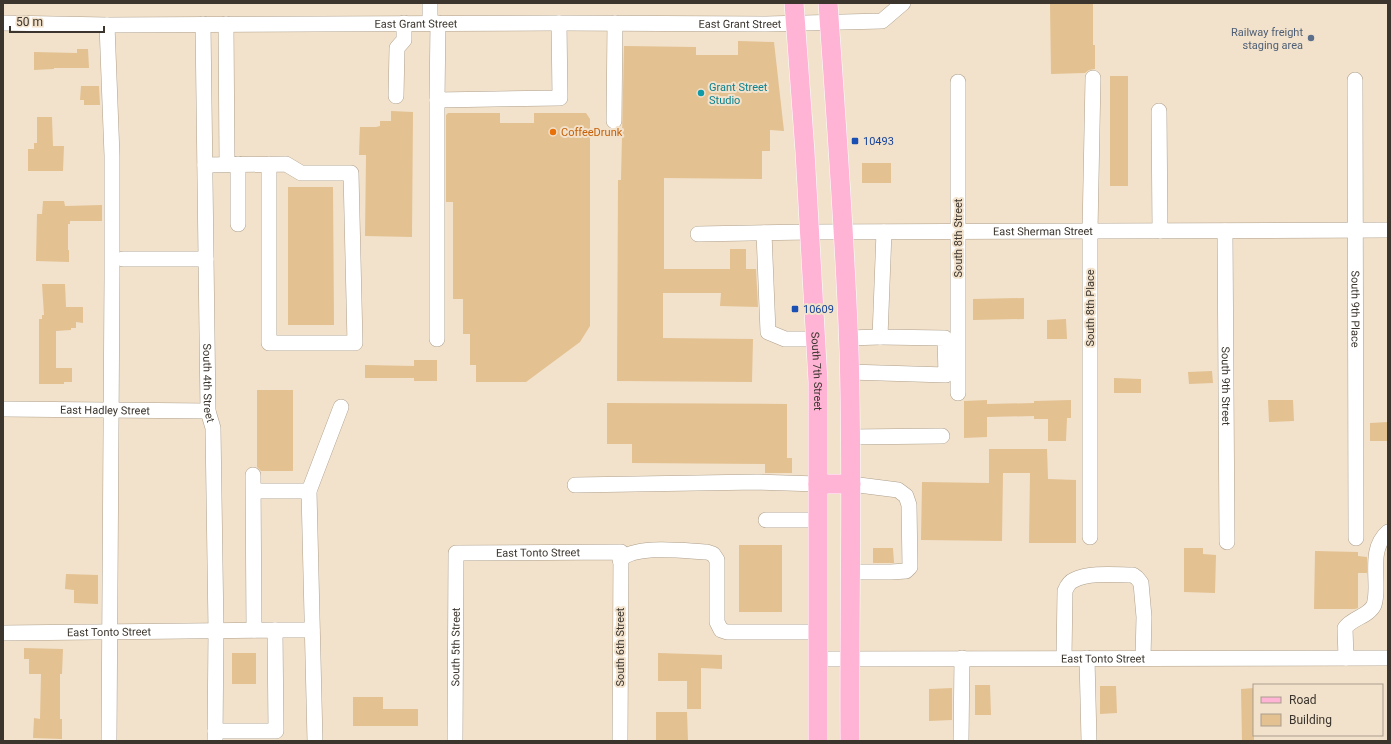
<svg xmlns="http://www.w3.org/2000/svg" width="1391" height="744" viewBox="0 0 1391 744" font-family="Roboto,sans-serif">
	<rect width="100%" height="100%" fill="#f2e2cc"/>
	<path fill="#e3c191" d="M1050 3H1093V45H1095V69L1089 70 1085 73 1051 74Z
		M738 41 774 42 784 131 770 130V151H762V179L664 178V269H730V249H746V269H756L758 307 720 306 721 293H663V338L753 339 752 382 617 381 618 180H621L624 46 696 47V55H738Z
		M77 49H88L89 68H54V69L34 70V52L77 53Z
		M1110 76H1128V186H1110Z
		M81 86H99L100 105H84V100H80Z
		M391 111 413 112 412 237 365 236 366 155H359L360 127H376L380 126V121H391Z
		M448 113H500V123H534V113H586L590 119V326L580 342 526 382H476V365H470V334H463V299H453V202H446V115Z
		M37 117H52L53 146H64L63 171H28V149H34V143H37Z
		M862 163H891V183H862Z
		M288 187H333L334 325H288Z
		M43 201H64L65 206 102 205V221H70V224H68V250H69V262L36 261 37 214H42Z
		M42 284H65L66 307H83V323L76 322V328H71V330L56 331V368H72V382H64V384H39V319H42V315H44Z
		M1024 298V319L973 320V299Z
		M1066 319 1067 339H1047V320Z
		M414 360H437V381H414V378H365V365L414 366Z
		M1212 371 1213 383 1189 384 1188 372Z
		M1114 378 1141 379V393H1114Z
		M257 390H293V471H261L257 467Z
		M987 400V404L1034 403V401L1071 400V418H1067L1066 441H1048V419H1034V416L987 417V437L964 438V401Z
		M1268 400H1293L1294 421 1269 422Z
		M607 403 787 404V458H792V473H765V464L632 463V444H607Z
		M1388 422V441H1370V423Z
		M989 449H1047L1048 479 1076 480V543H1029L1030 473H1003L1002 541 921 540 922 482 989 483Z
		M739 545H782V612H739Z
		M873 548H893L894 563H873Z
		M1184 548H1203V554L1216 555 1215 593 1184 592Z
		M1315 551 1358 552V556L1367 557V573H1358V608L1355 609H1314Z
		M66 574 98 575V604L74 603V590L65 589Z
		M24 648 63 649 62 674H60V719H62V739L33 738 34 718 40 719 41 674H29V659H24Z
		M232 653H256V684H232Z
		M658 653 722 655V669L701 668V709H687V681H658Z
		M975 685H990L991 715H975Z
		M1100 686H1116L1117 713 1100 714Z
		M952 688V720L929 721V689Z
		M1254 688V741H1242L1241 689Z
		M353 697H383V709H418V726H353Z
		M656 712H687L688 741H656Z"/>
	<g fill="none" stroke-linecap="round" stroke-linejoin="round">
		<defs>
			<g id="minor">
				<path id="s1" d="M3 23 107 25 559 23 766 24 882 21 903 3"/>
				<path d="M430 23V3"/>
				<path d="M438 23 437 100 560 98 559 23"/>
				<path id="s2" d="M203 24 208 411 213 428 216 630 215 741"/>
				<path d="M226 24 227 164"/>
				<path d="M107 25 112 156V277L109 741"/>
				<path id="s3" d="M1355 80 1356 538"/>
				<path d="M958 82V393"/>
				<path d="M396 96 397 48 404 40V23"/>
				<path d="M437 100V339"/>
				<path d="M1159 111 1160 231"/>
				<path d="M614 121 615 23"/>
				<path d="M238 164V224"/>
				<path d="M205 165 286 164 301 173H351L355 343H269V164"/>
				<path id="s4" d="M1225 231 1227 542"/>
				<path d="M764 233 768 332 785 339H816"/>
				<path id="s5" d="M698 234 810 232 1388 230"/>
				<path d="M123 259H206"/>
				<path d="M848 338 880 337"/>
				<path d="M849 372 946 375 945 338 880 337 884 232"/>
				<path id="s6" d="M3 409 208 411"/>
				<path d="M850 437 942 436"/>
				<path d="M253 475 254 630"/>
				<path d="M575 485 758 482 818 484"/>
				<path d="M254 491H309"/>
				<path d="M766 520H818"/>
				<path d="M1090 537V231L1093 78"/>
				<path d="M620 560C636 544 685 551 707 552L713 554 717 560V622L721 630 727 632H818"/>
				<path d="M850 572H891L906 571 910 567 909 505 906 496 898 490 851 484"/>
				<path d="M275 630H312"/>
				<path id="s7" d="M3 633 275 630 276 731H215"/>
				<path d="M1064 658 1065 591C1067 586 1069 582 1074 580 1090 572 1116 575 1133 575L1137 578 1141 583 1144 617 1143 658"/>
				<path d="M1087 658 1089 741"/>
				<path d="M1346 658 1345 628C1352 618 1369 616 1374 605 1376 599 1376 593 1376 587 1376 567 1372 546 1388 532"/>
				<path id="s8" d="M818 659 1388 658"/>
				<path d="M315 741 309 491 341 407"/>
				<path id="s9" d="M455 741 456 553 621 552 620 741"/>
				<path d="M961 741 962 658"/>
			</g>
			<g id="major">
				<path id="s10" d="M794 3 805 152 818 382V741"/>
				<path d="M828 3C836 119 845 235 849 351 853 481 849 611 850 741"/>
				<path d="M818 484H851"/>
			</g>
		</defs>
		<use href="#minor" stroke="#afa08c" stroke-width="16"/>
		<use href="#major" stroke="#fff" stroke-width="20"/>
		<use href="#minor" stroke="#fff" stroke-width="15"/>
		<use href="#major" stroke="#ffb3d5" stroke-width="19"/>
	</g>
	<circle fill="#5c6f8a" stroke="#f2e2cc" stroke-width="1.5" cx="1311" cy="38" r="4"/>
	<circle fill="#0f9aa8" stroke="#f2e2cc" stroke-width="1.5" cx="701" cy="93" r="4"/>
	<circle fill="#e8710a" stroke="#f2e2cc" stroke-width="1.5" cx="553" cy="132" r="4"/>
	<g fill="#1a4fb4" stroke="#f2e2cc" stroke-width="1.5">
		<rect x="851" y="137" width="8" height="8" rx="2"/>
		<rect x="791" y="305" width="8" height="8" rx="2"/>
	</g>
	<g text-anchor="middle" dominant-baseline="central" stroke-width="4" stroke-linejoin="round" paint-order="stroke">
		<g font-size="11" fill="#3b352d" stroke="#f2e2cc">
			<text stroke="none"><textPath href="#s1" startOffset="413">East Grant Street</textPath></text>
			<text stroke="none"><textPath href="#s1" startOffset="737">East Grant Street</textPath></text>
			<text stroke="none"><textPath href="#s5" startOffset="345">East Sherman Street</textPath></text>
			<text transform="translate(958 238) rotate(-90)">South 8th Street</text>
			<text transform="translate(1090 308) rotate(-90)">South 8th Place</text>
			<text stroke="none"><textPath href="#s3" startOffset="229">South 9th Place</textPath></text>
			<text stroke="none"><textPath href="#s10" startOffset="369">South 7th Street</textPath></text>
			<text stroke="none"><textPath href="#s2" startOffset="359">South 4th Street</textPath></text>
			<text stroke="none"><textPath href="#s4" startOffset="155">South 9th Street</textPath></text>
			<text stroke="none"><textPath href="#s6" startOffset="102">East Hadley Street</textPath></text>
			<text stroke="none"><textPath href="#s9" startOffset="270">East Tonto Street</textPath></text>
			<text stroke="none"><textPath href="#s7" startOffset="106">East Tonto Street</textPath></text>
			<text stroke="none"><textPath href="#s9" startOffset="94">South 5th Street</textPath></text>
			<text transform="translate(620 647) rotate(-90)">South 6th Street</text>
			<text stroke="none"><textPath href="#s8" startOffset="285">East Tonto Street</textPath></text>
		</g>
		<g font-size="11" fill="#4e5e75" stroke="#f2e2cc" text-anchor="end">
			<text x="1303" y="32">Railway freight<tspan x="1303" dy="13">staging area</tspan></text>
		</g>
		<g font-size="11" fill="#0d838f" stroke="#f2e2cc" text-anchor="start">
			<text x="709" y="87">Grant Street<tspan x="709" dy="13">Studio</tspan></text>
		</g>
		<g font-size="11" fill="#c56008" stroke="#f2e2cc" text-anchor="start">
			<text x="561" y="132">CoffeeDrunk</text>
		</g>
		<g font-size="11" fill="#164399" stroke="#f2e2cc" text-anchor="start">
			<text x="863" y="141">10493</text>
			<text x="803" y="309">10609</text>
		</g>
	</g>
	<rect width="1391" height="744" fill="none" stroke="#3b352d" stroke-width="8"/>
	<rect x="1253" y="684" width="130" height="52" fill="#f2e2cc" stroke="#a99d8c"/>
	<rect x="1261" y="697" width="20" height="6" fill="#ffb3d5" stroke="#a99d8c"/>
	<text x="1289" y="704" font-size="12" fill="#3b352d">Road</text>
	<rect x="1261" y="714" width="20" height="12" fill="#e3c191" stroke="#a99d8c"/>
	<text x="1289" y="724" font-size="12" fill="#3b352d">Building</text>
	<path d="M10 26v6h94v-6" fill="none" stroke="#3b352d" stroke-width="2"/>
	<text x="16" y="26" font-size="12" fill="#3b352d" stroke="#f2e2cc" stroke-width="3" paint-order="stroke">50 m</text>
</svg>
